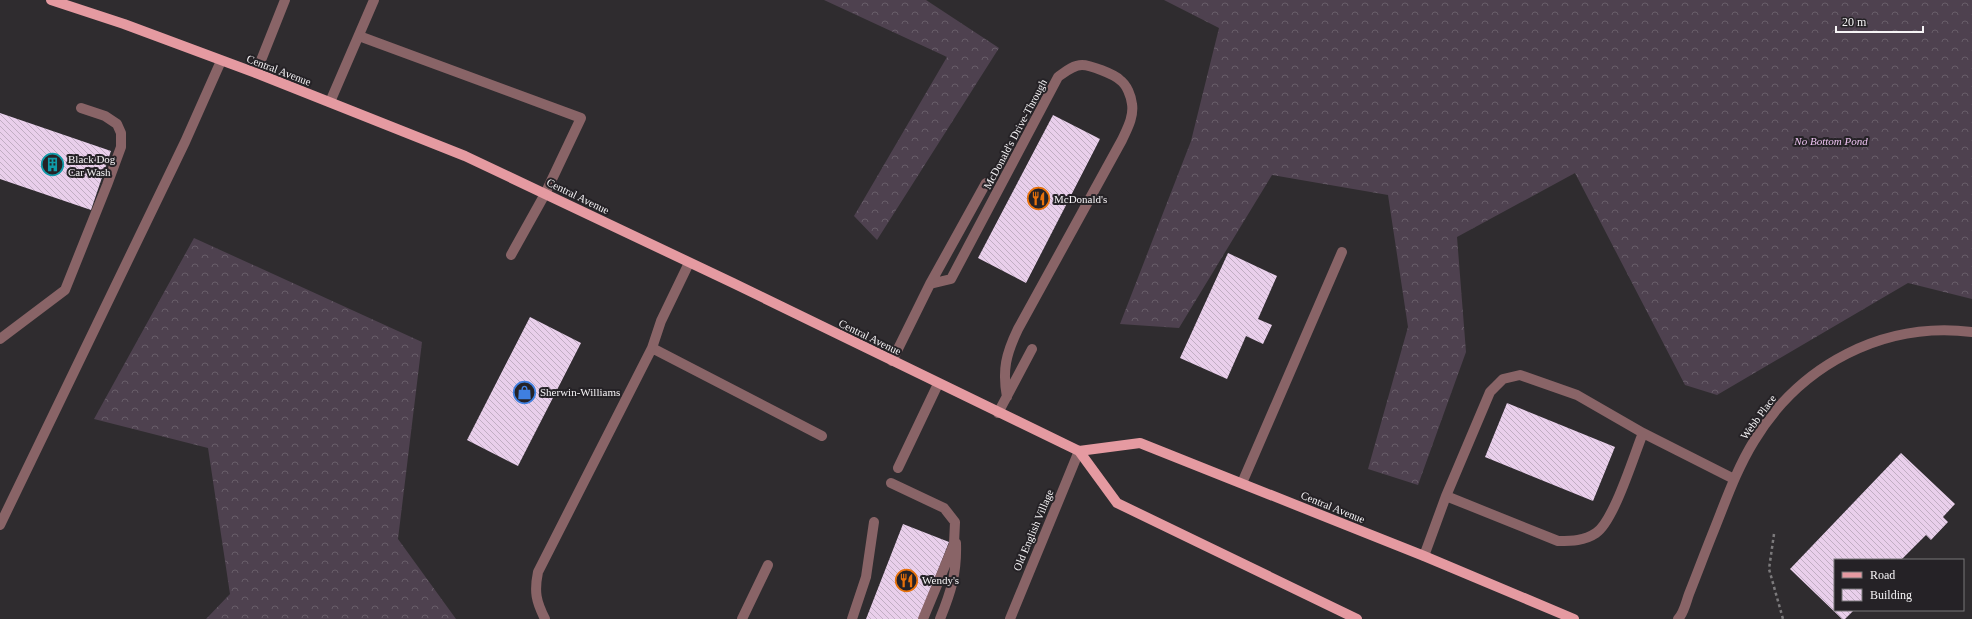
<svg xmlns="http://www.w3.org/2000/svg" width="1972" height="619" viewBox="0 0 1972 619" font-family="'Times New Roman',serif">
	<defs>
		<pattern id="forest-crowns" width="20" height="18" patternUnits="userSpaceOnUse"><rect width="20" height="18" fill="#4e414f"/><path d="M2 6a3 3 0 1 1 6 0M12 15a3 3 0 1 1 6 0" fill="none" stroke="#685d69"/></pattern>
		<pattern id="building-back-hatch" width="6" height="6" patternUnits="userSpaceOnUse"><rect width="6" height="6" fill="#e9cfeb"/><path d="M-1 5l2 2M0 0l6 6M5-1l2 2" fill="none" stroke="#c1aec3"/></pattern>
	</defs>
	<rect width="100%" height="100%" fill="#2f2c2f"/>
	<path fill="url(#forest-crowns)" d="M824 0H926L999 48 877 240 854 216 947 57Z
		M1164 0H1972V299L1908 283 1717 395 1685 385 1575 173 1457 237 1466 352 1418 485 1368 469 1408 327 1388 195 1272 175 1179 328 1120 324 1191 141 1219 28Z
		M194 238 422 342 398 539 456 619H206L230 594 208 448 94 419Z"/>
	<path fill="url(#building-back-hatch)" d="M0 113 111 151 91 210 0 179Z
		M1053 115 1100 139 1026 283 978 258Z
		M1228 253 1277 276 1258 319 1272 325 1263 344 1246 336 1227 379 1180 358Z
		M530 317 581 343 518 466 467 440Z
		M1507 403 1615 447 1593 501 1485 457Z
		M1901 453 1955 504 1943 517 1948 522 1931 540 1926 535 1901 560H1835V610H1854L1845 619H1842L1790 569Z
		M903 524 949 542 919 619H866Z"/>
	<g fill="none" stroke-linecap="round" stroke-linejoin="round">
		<path stroke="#7c7a7c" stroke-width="2.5" stroke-dasharray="3 3" stroke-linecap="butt" d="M1774 534 1769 569 1783 619"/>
		<path stroke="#896467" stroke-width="10" d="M359 36 581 118 545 194 511 255
			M256 73 285 0
			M330 102 374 0
			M689 263 661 321 652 348 822 436
			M930 284 951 279 1058 77C1065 72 1073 65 1082 65 1090 65 1114 74 1120 80 1127 85 1131 96 1132 104 1134 117 1127 129 1122 140L1018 329C1006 354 1002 370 1007 397
			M0 339 65 290 107 185 121 147V133L117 124 105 116 81 108
			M892 361 930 284 986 183
			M998 413 1032 349
			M1643 433C1634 455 1614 521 1596 533 1584 541 1572 541 1558 541L1446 496 1490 392 1503 379 1520 375 1577 395 1643 433 1734 479
			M898 468 938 384
			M891 483 944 508 955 522 954 544 923 619
			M1242 483 1342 252
			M0 525 185 142 221 61
			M1424 556 1446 496
			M545 619C536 601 534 592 538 572L652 348
			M742 619 768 565
			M852 619 866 577 874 522
			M940 619C951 592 957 573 956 543
			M1010 619 1079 451
			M1678 619C1684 613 1686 602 1689 594 1697 574 1704 555 1712 535 1725 503 1736 470 1754 441 1800 365 1883 321 1972 332"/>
		<path stroke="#e59aa1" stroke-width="10" d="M51 0 124 24 256 73 465 156 733 283 1079 451 1117 503 1357 619
			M1079 451 1140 443 1424 556 1574 619"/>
	</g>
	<defs>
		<symbol id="building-ring" viewBox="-11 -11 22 22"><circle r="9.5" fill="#252226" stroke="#0f9aa8" stroke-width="1.5"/><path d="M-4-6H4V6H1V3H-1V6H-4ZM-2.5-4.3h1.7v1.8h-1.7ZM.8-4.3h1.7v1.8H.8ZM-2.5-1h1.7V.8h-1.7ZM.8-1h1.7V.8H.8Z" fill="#0f9aa8"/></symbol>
		<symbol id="restaurant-ring" viewBox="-11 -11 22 22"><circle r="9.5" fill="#252226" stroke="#e8710a" stroke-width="1.5"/><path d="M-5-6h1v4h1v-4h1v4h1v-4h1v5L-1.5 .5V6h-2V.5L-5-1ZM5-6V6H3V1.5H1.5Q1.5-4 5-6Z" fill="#e8710a"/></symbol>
		<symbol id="shop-ring" viewBox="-11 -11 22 22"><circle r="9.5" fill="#252226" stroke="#3f7fe0" stroke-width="1.5"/><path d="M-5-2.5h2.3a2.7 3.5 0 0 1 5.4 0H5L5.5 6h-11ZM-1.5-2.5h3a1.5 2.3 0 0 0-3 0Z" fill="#3f7fe0"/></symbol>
	</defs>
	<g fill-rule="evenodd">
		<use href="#building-ring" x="40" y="152" width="25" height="25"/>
		<use href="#restaurant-ring" x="1026" y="186" width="25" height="25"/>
		<use href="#shop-ring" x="512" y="380" width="25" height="25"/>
		<use href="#restaurant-ring" x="894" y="568" width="25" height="25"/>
	</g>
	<g text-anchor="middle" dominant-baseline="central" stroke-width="4" stroke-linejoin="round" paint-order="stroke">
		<g font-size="11" fill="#f6f4f6" stroke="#252226">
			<text transform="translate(279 70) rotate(21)">Central Avenue</text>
			<text transform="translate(1015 134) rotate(-62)">McDonald's Drive-Through</text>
			<text transform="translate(578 196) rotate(26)">Central Avenue</text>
			<text transform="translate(870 337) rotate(26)">Central Avenue</text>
			<text transform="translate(1758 417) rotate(-54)">Webb Place</text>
			<text transform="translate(1333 507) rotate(22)">Central Avenue</text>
			<text transform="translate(1033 530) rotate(-67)">Old English Village</text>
		</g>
		<g font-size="11" font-style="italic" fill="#edc2f0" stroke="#252226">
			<text x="1831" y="141">No Bottom Pond</text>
		</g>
		<g font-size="11" fill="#f6f4f6" stroke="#252226" text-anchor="start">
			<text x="68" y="159">Black Dog<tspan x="68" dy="13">Car Wash</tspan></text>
			<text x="1054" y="199">McDonald's</text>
			<text x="540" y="392">Sherwin-Williams</text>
			<text x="922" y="580">Wendy's</text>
		</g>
	</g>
	<rect x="1834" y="559" width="130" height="52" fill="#252226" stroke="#797679"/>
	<rect x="1842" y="572" width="20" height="6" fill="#e59aa1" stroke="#797679"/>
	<text x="1870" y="579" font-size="12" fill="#f6f4f6">Road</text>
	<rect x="1842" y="589" width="20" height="12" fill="url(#building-back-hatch)" stroke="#797679"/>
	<text x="1870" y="599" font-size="12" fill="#f6f4f6">Building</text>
	<path d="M1836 26v6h87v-6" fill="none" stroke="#f6f4f6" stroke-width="2"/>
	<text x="1842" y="26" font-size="12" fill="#f6f4f6" stroke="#252226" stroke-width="3" paint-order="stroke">20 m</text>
</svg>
